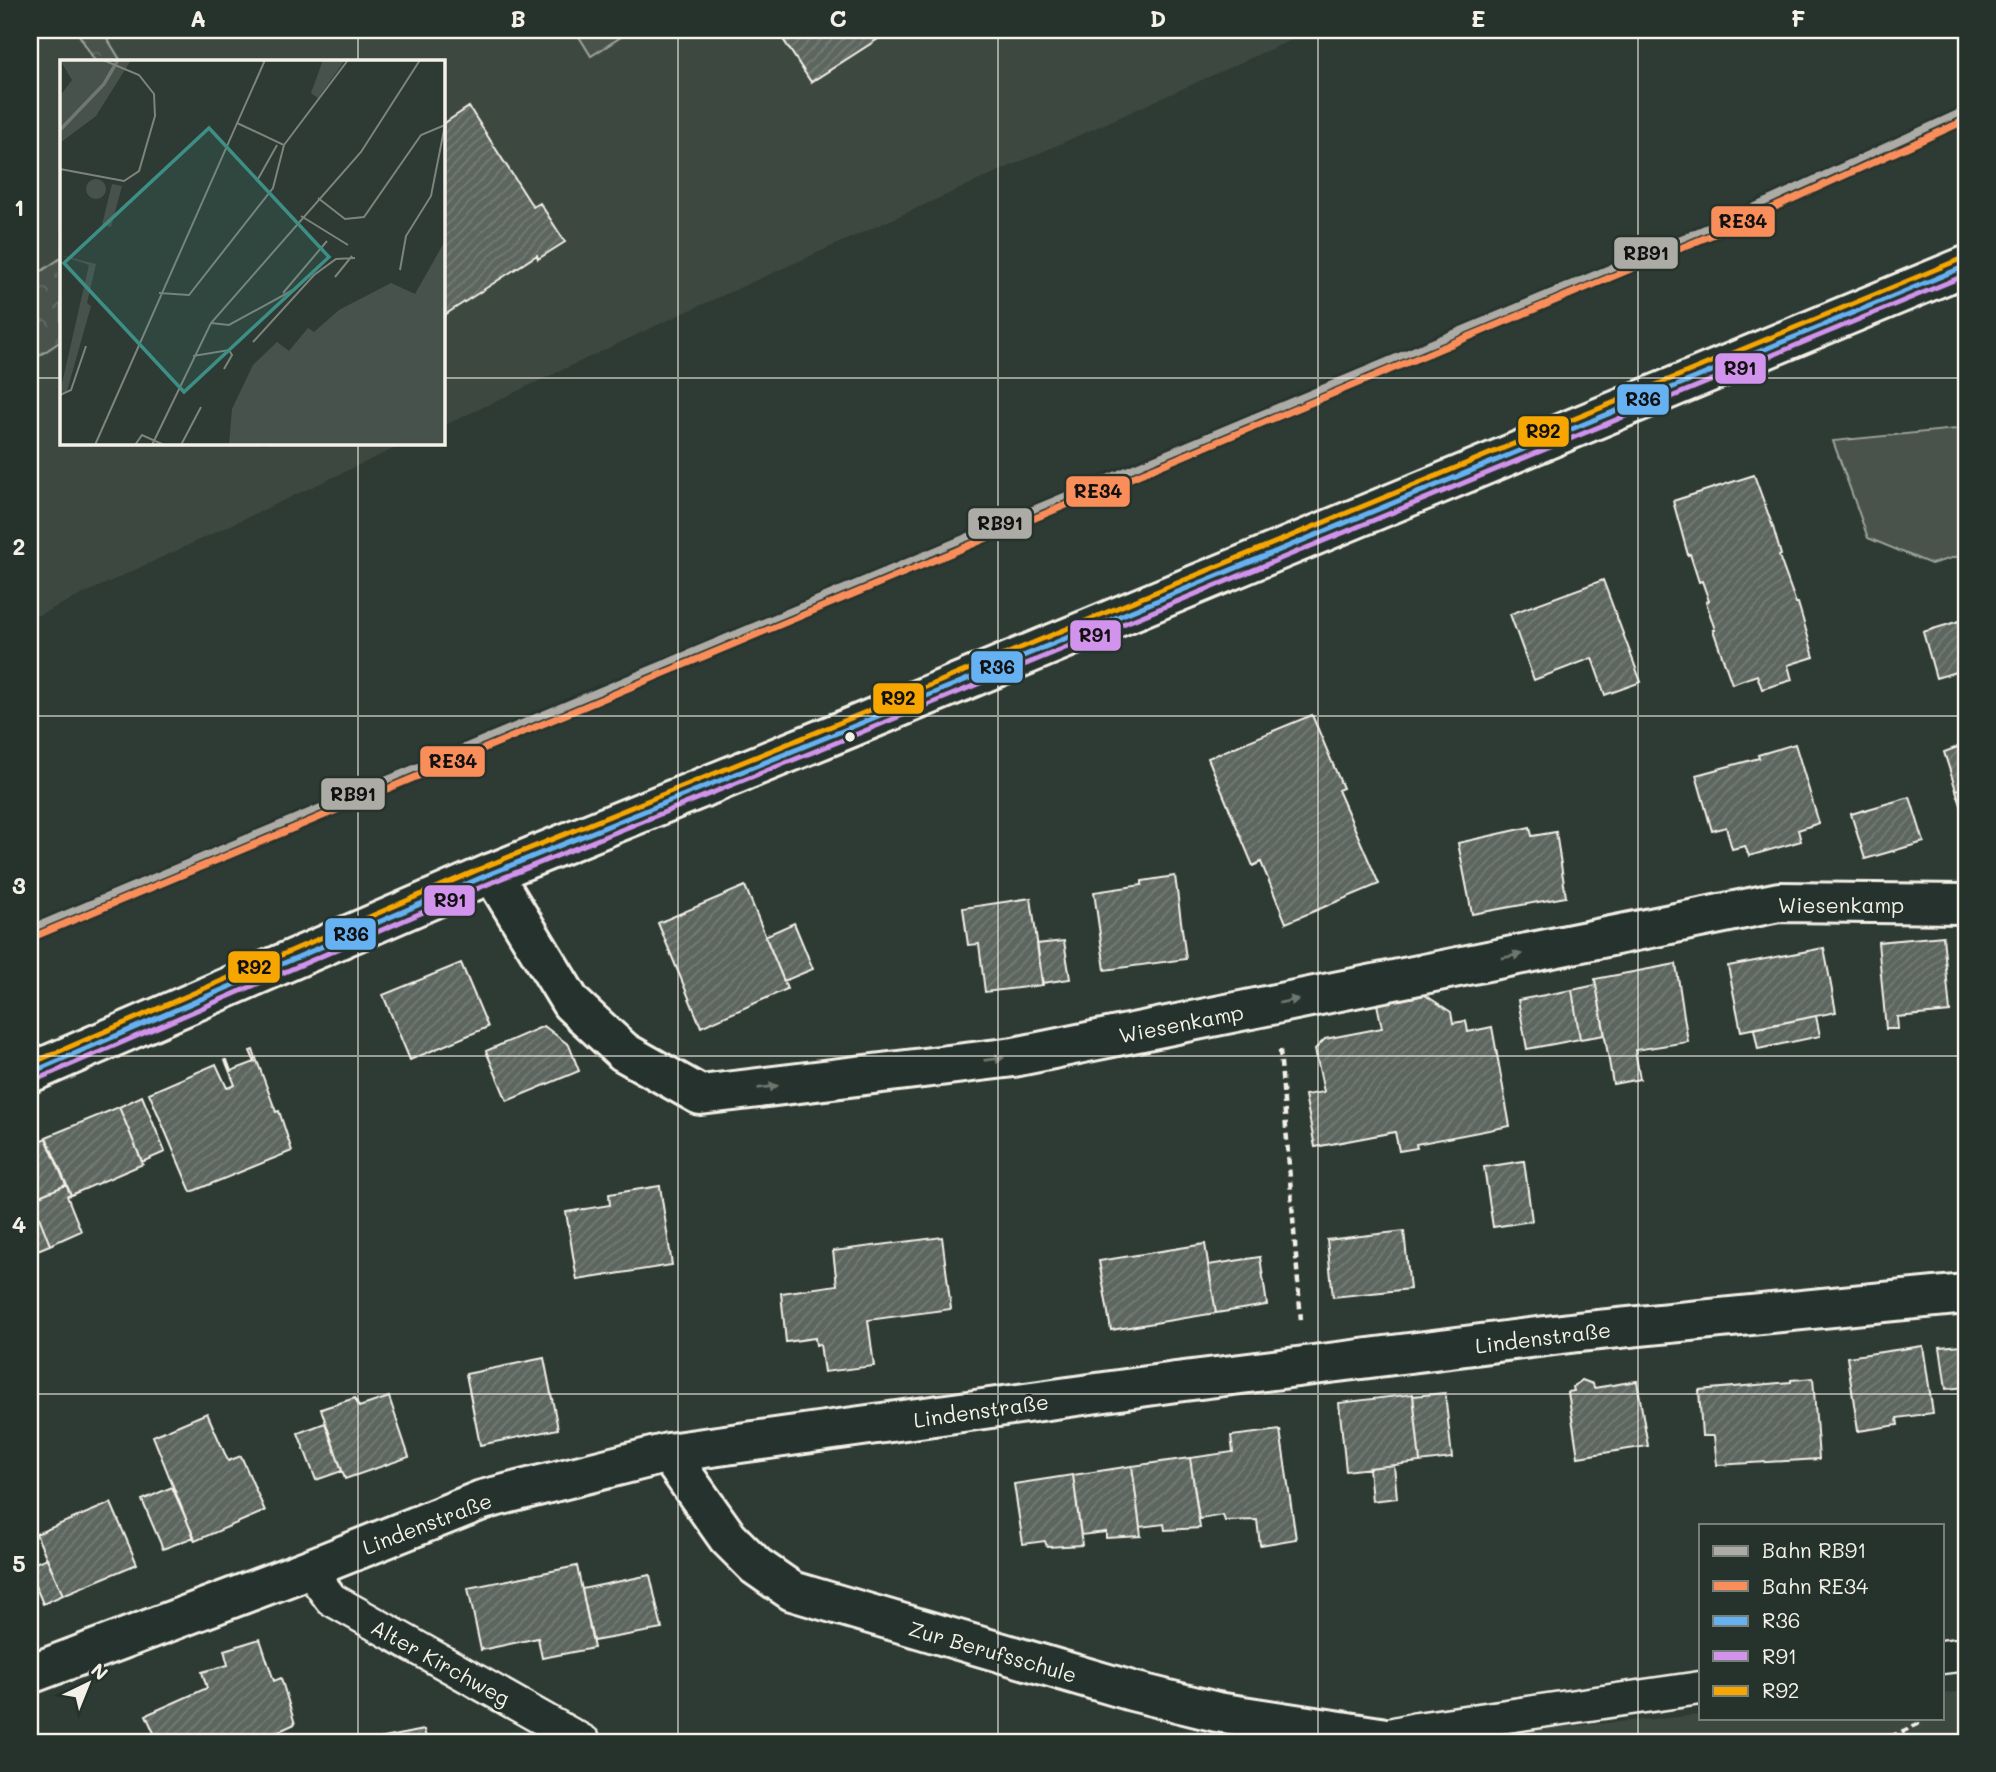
<svg xmlns="http://www.w3.org/2000/svg" width="1996" height="1772" viewBox="0 0 1996 1772" font-family="Mali,sans-serif">
	<defs>
		<pattern id="forest-crowns" width="20" height="18" patternUnits="userSpaceOnUse" patternTransform="scale(1.75)"><rect width="20" height="18" fill="#48524c"/><path d="M2 6a3 3 0 1 1 6 0M12 15a3 3 0 1 1 6 0" fill="none" stroke="#636b66"/></pattern>
		<pattern id="building-hatch" width="6" height="6" patternUnits="userSpaceOnUse" patternTransform="scale(1.75)"><rect width="6" height="6" fill="#5c655e"/><path d="M-1 1l2-2M0 6l6-6M5 7l2-2" fill="none" stroke="#747c75"/></pattern>
	</defs>
	<rect width="100%" height="100%" fill="#2e3b34"/>
	<filter id="ink" filterUnits="userSpaceOnUse"><feTurbulence type="fractalNoise" baseFrequency=".0143" numOctaves="2"/><feDisplacementMap in="SourceGraphic" scale="14" xChannelSelector="R" yChannelSelector="G"/><feConvolveMatrix kernelMatrix="1 2 1 2 8 2 1 2 1" color-interpolation-filters="sRGB"/></filter>
	<g filter="url(#ink)">
		<path fill="#3c4841" d="M30 30H1313L668 320 443 426V61H61V443H406L30 619Z
			M1966 1691V1742H1388L1700 1715V1718H1942V1694Z"/>
		<path fill="#48524c" stroke="#9ea29a" stroke-width="2" d="M575 30H632L591 56Z
			M1966 428V554L1931 564 1868 538 1833 441Z"/>
		<path fill="url(#forest-crowns)" stroke="#9ea29a" stroke-width="2" d="M76 30H102L121 61H95Z
			M61 258V341L30 362V279Z"/>
		<path fill="url(#building-hatch)" stroke="#f4f1e8" stroke-width="2" d="M777 30H892L811 82Z
			M469 107 533 207 540 203 565 242 538 259 537 255 443 316V124Z
			M1754 475 1773 527 1781 555 1779 556 1796 603H1798L1814 657 1788 665 1792 680 1762 689 1757 675 1732 684 1713 630H1715L1706 602 1709 601 1702 581 1699 582 1690 554 1688 555 1673 501Z
			M1603 580 1641 682 1605 695 1592 658 1534 680 1510 614Z
			M1966 619V669L1936 678 1923 632Z
			M1312 715 1343 788 1338 790 1379 884 1286 923 1261 862 1253 866 1208 758Z
			M1795 744 1819 823 1798 830 1801 841 1749 856 1745 846 1732 849 1726 827 1712 831 1696 775 1759 758 1758 755Z
			M1966 744V787L1956 790 1944 752Z
			M1966 787V820L1956 790Z
			M1910 797 1924 842 1865 859 1851 814Z
			M1530 827 1532 836 1556 832 1566 897 1472 914 1458 843Z
			M1175 876 1186 959 1105 970 1094 892 1142 885V881Z
			M745 886 787 989 701 1027 658 923Z
			M1031 898 1043 985 985 992 979 944 968 945 963 908Z
			M794 923 813 969 784 981 765 936Z
			M1943 936 1950 1012 1897 1017 1898 1029H1886L1878 942Z
			M1064 941 1070 979 1042 983 1037 944Z
			M1824 948 1836 1012 1741 1031 1728 966Z
			M461 963 488 1027 410 1060 383 995Z
			M1676 964 1688 1042 1635 1050 1640 1079 1613 1084 1595 979Z
			M1596 985 1605 1035 1580 1039 1572 990Z
			M1572 990 1580 1039 1527 1049 1518 1000Z
			M1425 995 1451 1012 1453 1023 1466 1021 1468 1032 1492 1027 1510 1126 1416 1144 1417 1148 1399 1151 1395 1132 1315 1147 1305 1095 1324 1092 1315 1049 1325 1039 1382 1028 1377 1004Z
			M1816 1016 1820 1036 1758 1049 1754 1029Z
			M544 1026 569 1045 579 1071 507 1101 486 1051Z
			M253 1050 276 1112 279 1111 292 1151 191 1192 149 1093 216 1064 227 1088 235 1085 225 1060H227L231 1071 255 1062 250 1051Z
			M142 1096 165 1152 142 1162 119 1107Z
			M119 1107 143 1164 71 1195 46 1137Z
			M46 1138 66 1185 32 1199 30 1194V1145Z
			M1524 1161 1532 1221 1493 1227 1484 1167Z
			M66 1185 71 1195 67 1196 81 1231 50 1245 32 1199Z
			M660 1186 672 1265 577 1280 566 1212 610 1205 609 1194Z
			M30 1194 50 1245 30 1253Z
			M1404 1231 1410 1289 1333 1297 1327 1240Z
			M942 1237 951 1309 868 1320 874 1366 824 1372 820 1344 816 1345 815 1338 786 1342 781 1293 837 1285 833 1251Z
			M1205 1244 1216 1313 1111 1330 1099 1261Z
			M1260 1257 1267 1305 1216 1313 1208 1265Z
			M1962 1345H1966V1388V1387Z
			M1962 1345 1966 1387 1946 1389 1940 1347Z
			M1923 1346 1933 1413 1897 1418 1898 1425 1858 1431 1847 1357Z
			M544 1358 558 1429 480 1445 466 1374Z
			M1813 1378 1819 1459 1717 1465 1714 1436H1702L1699 1390 1791 1382V1380Z
			M1582 1380 1593 1384 1594 1388 1637 1381 1648 1446 1578 1457 1568 1392 1574 1391 1573 1387Z
			M1445 1393 1452 1458 1420 1462 1413 1396Z
			M1413 1394 1420 1462 1346 1471 1339 1403Z
			M389 1397 409 1457 345 1479 321 1409 355 1398 359 1407Z
			M207 1413 228 1461 241 1456 265 1511 195 1541 153 1436Z
			M325 1423 342 1471 316 1480 298 1433Z
			M1280 1430 1296 1539 1260 1545 1257 1520 1225 1521 1223 1515 1199 1519 1190 1458 1233 1452 1231 1436Z
			M1190 1458 1200 1528 1165 1530 1164 1524 1140 1527 1132 1466Z
			M1394 1465 1397 1498 1372 1501 1369 1468Z
			M1132 1466 1141 1536 1106 1538V1532L1081 1535 1073 1475Z
			M1073 1475 1082 1545 1047 1547 1045 1541 1023 1544 1014 1484Z
			M172 1487 194 1537 163 1549 142 1500Z
			M111 1503 137 1564 63 1595 36 1534Z
			M47 1558 63 1595 43 1604 30 1573V1565Z
			M577 1566 594 1648 542 1658 538 1638 481 1650 468 1588Z
			M650 1575 662 1629 593 1641 582 1589Z
			M260 1639 274 1681 281 1678 295 1724 268 1736 270 1742H158L146 1715 207 1688 202 1672 228 1665 224 1650Z
			M424 1730 427 1742H364Z"/>
		<g fill="none" stroke-linecap="round" stroke-linejoin="round">
			<defs>
				<path id="lane" d="M309 1569 331 1599 584 1742
					M1942 1657 1966 1654
					M1380 1737 1417 1729 1700 1688"/>
				<path id="street" d="M492 873 571 1003 624 1052 700 1095 1014 1057 1779 902 1966 904
					M668 1453 728 1538 756 1566 792 1591 1132 1691 1217 1712 1380 1737 1397 1742
					M30 1674 309 1569 482 1500 668 1453 1176 1382 1578 1332 1966 1294"/>
				<path id="primary" d="M30 1073 492 873 842 731 1966 266"/>
			</defs>
			<use href="#lane" stroke="#f4f1e8" stroke-width="37"/>
			<use href="#street" stroke="#f4f1e8" stroke-width="44"/>
			<use href="#primary" stroke="#f4f1e8" stroke-width="44"/>
			<path stroke="#f4f1e8" stroke-width="4.5" stroke-dasharray="7 5" stroke-linecap="butt" d="M1964 951 1966 971
				M1280 1050 1301 1321
				M1880 1742 1918 1724V1718"/>
			<use href="#lane" stroke="#26332d" stroke-width="32"/>
			<use href="#street" stroke="#26332d" stroke-width="38"/>
			<use href="#primary" stroke="#26332d" stroke-width="38"/>
			<defs>
				<path id="bus-1" d="M30 1073 492 873 842 731 1966 266"/>
				<path id="bus-2" d="M33 1081 495 881 845 739 1966 275"/>
				<path id="bus-3" d="M30 1064 489 865 839 723 1963 258"/>
			</defs>
			<use href="#bus-1" stroke="#26332d" stroke-width="10"/>
			<use href="#bus-2" stroke="#26332d" stroke-width="10"/>
			<use href="#bus-3" stroke="#26332d" stroke-width="10"/>
			<use href="#bus-1" stroke="#66b1f2" stroke-width="5"/>
			<use href="#bus-2" stroke="#d193ec" stroke-width="5"/>
			<use href="#bus-3" stroke="#f7a600" stroke-width="5"/>
			<defs>
				<path id="rail-1" d="M30 929 1728 219 1966 110"/>
				<path id="rail-2" d="M33 937 1731 227 1966 120"/>
			</defs>
			<use href="#rail-1" stroke="#26332d" stroke-width="12"/>
			<use href="#rail-2" stroke="#26332d" stroke-width="12"/>
			<use href="#rail-1" stroke="#adaba5" stroke-width="7"/>
			<use href="#rail-2" stroke="#fa8e5a" stroke-width="7"/>
		</g>
		<defs><path id="oneway-solid" d="M-6-.8H1V-3.2L6.5 0L1 3.2V.8H-6Z" transform="scale(1.75)"/></defs>
		<g fill="#6e766e">
			<use href="#oneway-solid" transform="translate(1512 956) rotate(-12)"/>
			<use href="#oneway-solid" transform="translate(1289 1001) rotate(-12)"/>
			<use href="#oneway-solid" transform="translate(994 1059) rotate(-7)"/>
			<use href="#oneway-solid" transform="translate(768 1087) rotate(-7)"/>
		</g>
	</g>
	<path fill="none" stroke="#f4f1e8" stroke-width="2" stroke-opacity="0.55" d="M358 30V61M678 30V1742M998 30V1742M1318 30V1742M1638 30V1742M30 378H61M443 378H1966M358 443V1742M30 716H1966M30 1056H1966M30 1394H1966"/>
	<circle fill="#f4f1e8" stroke="#26332d" stroke-width="2.5" cx="850" cy="737" r="6"/>
	<g text-anchor="middle" dominant-baseline="central" stroke-width="5" stroke-linejoin="round" paint-order="stroke">
		<g font-size="21" fill="#f4f1e8" stroke="#26332d">
			<text x="1841" y="904">Wiesenkamp</text>
			<text transform="translate(1181 1023) rotate(-11)">Wiesenkamp</text>
			<text transform="translate(1543 1337) rotate(-7)">Lindenstraße</text>
			<text transform="translate(981 1410) rotate(-8)">Lindenstraße</text>
			<text transform="translate(427 1523) rotate(-21)">Lindenstraße</text>
			<text transform="translate(993 1651) rotate(16)">Zur Berufsschule</text>
			<text transform="translate(441 1662) rotate(29)">Alter Kirchweg</text>
		</g>
	</g>
	<g transform="translate(60 60)">
		<rect width="385" height="385" fill="#2e3b34"/>
		<path d="M26 129a10 10 0 1 1 20 0a10 10 0 1 1-20 0ZM52 124 62 126 51 167 42 165Z" fill="#48524c"/>
		<path d="M0 0H71L36 56 0 83V36L12 20ZM263 0H285L258 38 251 33ZM385 181V385H169L172 349 193 305 217 282 229 291 248 268 254 272 279 250 331 223 355 234ZM0 195 36 204 27 243 31 246 7 331 0 332 29 205Z" fill="#48524c"/>
		<path fill="none" stroke="#6f7770" stroke-width="3.5" d="M0 70 44 24 58 0"/>
		<path fill="none" stroke="#7d847c" stroke-width="2" d="M224 85 288 0M0 109 64 121 79 111 95 56 94 34 79 15 43 0M198 119 217 85M258 138 285 159 304 157 361 75 385 65M241 156 288 185M340 210 346 176 371 136 385 65M275 217 292 196M99 233 129 235 213 128 224 85 177 63M223 233 267 181M151 263 169 265 233 230M193 282 254 215 276 199 295 198M133 296 169 290 172 295 164 309M0 335 11 330 26 286M35 385 205 0M75 385 82 375 104 385M92 385 151 263 301 92 360 0M121 385 141 347"/>
		<path fill="#3d8f86" fill-opacity="0.15" stroke="#3d8f86" stroke-width="3.5" d="M149 68 269 197 124 332 4 203Z"/>
		<rect width="385" height="385" fill="none" stroke="#f4f1e8" stroke-width="3.5"/>
	</g>
	<g stroke="#26332d" stroke-width="2.5">
		<rect x="1710" y="205" width="66" height="33" rx="7" fill="#fa8e5a"/>
		<rect x="1613" y="236" width="66" height="34" rx="7" fill="#adaba5"/>
		<rect x="1714" y="352" width="53" height="33" rx="7" fill="#d193ec"/>
		<rect x="1616" y="383" width="54" height="33" rx="7" fill="#66b1f2"/>
		<rect x="1517" y="415" width="53" height="33" rx="7" fill="#f7a600"/>
		<rect x="1065" y="475" width="66" height="33" rx="7" fill="#fa8e5a"/>
		<rect x="967" y="507" width="66" height="33" rx="7" fill="#adaba5"/>
		<rect x="1069" y="619" width="53" height="33" rx="7" fill="#d193ec"/>
		<rect x="970" y="650" width="54" height="34" rx="7" fill="#66b1f2"/>
		<rect x="872" y="682" width="53" height="33" rx="7" fill="#f7a600"/>
		<rect x="419" y="745" width="67" height="33" rx="7" fill="#fa8e5a"/>
		<rect x="320" y="777" width="66" height="34" rx="7" fill="#adaba5"/>
		<rect x="423" y="884" width="53" height="33" rx="7" fill="#d193ec"/>
		<rect x="324" y="917" width="53" height="34" rx="7" fill="#66b1f2"/>
		<rect x="227" y="950" width="54" height="34" rx="7" fill="#f7a600"/>
	</g>
	<g font-size="19" text-anchor="middle" font-weight="bold" fill="#111">
		<text x="1743" y="228">RE34</text>
		<text x="1646" y="260">RB91</text>
		<text x="1740" y="375">R91</text>
		<text x="1643" y="406">R36</text>
		<text x="1543" y="438">R92</text>
		<text x="1098" y="498">RE34</text>
		<text x="1000" y="530">RB91</text>
		<text x="1095" y="642">R91</text>
		<text x="997" y="674">R36</text>
		<text x="898" y="705">R92</text>
		<text x="453" y="768">RE34</text>
		<text x="353" y="801">RB91</text>
		<text x="450" y="907">R91</text>
		<text x="351" y="941">R36</text>
		<text x="254" y="974">R92</text>
	</g>
	<rect width="1996" height="1772" fill="none" stroke="#26332d" stroke-width="77"/>
	<rect x="1699" y="1524" width="245" height="196" fill="#26332d" stroke="#787f78" stroke-width="2"/>
	<rect x="1713" y="1546" width="35" height="10" fill="#adaba5" stroke="#787f78" stroke-width="2"/>
	<text x="1762" y="1558" font-size="21" fill="#f4f1e8">Bahn RB91</text>
	<rect x="1713" y="1581" width="35" height="10" fill="#fa8e5a" stroke="#787f78" stroke-width="2"/>
	<text x="1762" y="1594" font-size="21" fill="#f4f1e8">Bahn RE34</text>
	<rect x="1713" y="1616" width="35" height="10" fill="#66b1f2" stroke="#787f78" stroke-width="2"/>
	<text x="1762" y="1628" font-size="21" fill="#f4f1e8">R36</text>
	<rect x="1713" y="1651" width="35" height="10" fill="#d193ec" stroke="#787f78" stroke-width="2"/>
	<text x="1762" y="1664" font-size="21" fill="#f4f1e8">R91</text>
	<rect x="1713" y="1686" width="35" height="10" fill="#f7a600" stroke="#787f78" stroke-width="2"/>
	<text x="1762" y="1698" font-size="21" fill="#f4f1e8">R92</text>
	<g transform="translate(88 1684) rotate(43)" stroke="#26332d" stroke-width="5" paint-order="stroke">
	<path d="M0-5L12 26L0 18L-12 26Z" fill="#f4f1e8"/>
	<text y="-10" font-size="19" font-weight="bold" text-anchor="middle" fill="#f4f1e8">N</text>
	</g>
	<rect x="38" y="38" width="1920" height="1696" fill="none" stroke="#f4f1e8" stroke-width="2.5"/>
	<g font-size="23" text-anchor="middle" font-weight="bold" fill="#f4f1e8">
		<text x="198" y="27">A</text>
		<text x="518" y="27">B</text>
		<text x="838" y="27">C</text>
		<text x="1158" y="27">D</text>
		<text x="1478" y="27">E</text>
		<text x="1798" y="27">F</text>
		<text x="19" y="216">1</text>
		<text x="19" y="555">2</text>
		<text x="19" y="894">3</text>
		<text x="19" y="1233">4</text>
		<text x="19" y="1572">5</text>
	</g>
</svg>
